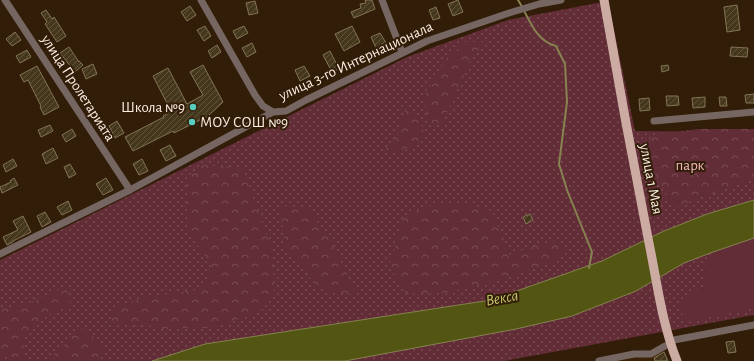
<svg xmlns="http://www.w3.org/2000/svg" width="754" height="361" viewBox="0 0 754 361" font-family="'Alegreya Sans',sans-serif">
	<defs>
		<pattern id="grass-dots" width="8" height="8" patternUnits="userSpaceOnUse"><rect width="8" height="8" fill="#622d36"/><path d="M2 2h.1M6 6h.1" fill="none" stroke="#794c53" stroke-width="1.8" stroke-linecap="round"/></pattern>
		<pattern id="forest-crowns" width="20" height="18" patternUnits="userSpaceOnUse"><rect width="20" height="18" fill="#622d36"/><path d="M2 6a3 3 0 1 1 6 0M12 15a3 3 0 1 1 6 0" fill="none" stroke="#794c53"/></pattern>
		<pattern id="building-hatch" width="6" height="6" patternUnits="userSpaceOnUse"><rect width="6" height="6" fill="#44371b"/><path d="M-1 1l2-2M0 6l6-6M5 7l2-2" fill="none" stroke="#60543c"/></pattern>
	</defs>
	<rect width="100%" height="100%" fill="#321d08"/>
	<path fill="#3d2207" d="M664 349 668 361H611Z"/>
	<path fill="url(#grass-dots)" d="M608 1 635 131 754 132V200L707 214 664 231 602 261 491 300 205 344 152 361H0V260L407 57 508 20Z
		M754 238V315L504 361H345L516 329 572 316 636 291 684 263 713 252Z"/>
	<path fill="url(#forest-crowns)" d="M465 42H483L470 62 442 124 431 123 428 117 424 96 446 59Z
		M407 108 417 115 425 134C418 146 402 150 389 154L386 148 398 134 403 116Z
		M698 129H754V179L706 195 674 208 650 164 649 141 653 135Z
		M202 165 242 168 273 252 274 292 263 310 214 328 163 329 143 324 111 322V308L147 297 203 289 212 266 188 231 187 177Z
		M432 205H469L489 209 503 235 509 255 537 245 554 241 566 252 553 262 496 281 445 293 407 294 389 266 404 216Z
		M280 206 307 207 332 243 357 295 329 291 318 288 285 246Z
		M66 286 71 305 46 316 24 338 23 361 0 356V310L35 301Z
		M79 327 92 335 104 350 97 361H54L53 355 63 347 73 333Z"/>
	<path fill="#622d36" d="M754 238V308L688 322 676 305 692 291 706 288 704 269 713 252Z"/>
	<path fill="#535513" stroke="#868351" d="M754 200V238L713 252 684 263 636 291 572 316 516 329 345 361H152L205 344 491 300 602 261 664 231 707 214Z"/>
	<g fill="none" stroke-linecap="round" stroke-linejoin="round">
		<path stroke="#868351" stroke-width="2" d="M518 0C529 17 534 40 556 46L565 64 567 102 559 164 567 190 592 252 589 268"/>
	</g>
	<path fill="url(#building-hatch)" stroke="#827456" d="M365 0H372L375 9 354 18 351 12 361 8 360 4 366 3Z
		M458 0 463 12 453 16 448 4Z
		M255 1 258 13 249 15 246 3Z
		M737 5 740 30 727 32 724 7Z
		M190 6 196 15 187 21 181 12Z
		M436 7 440 18 433 20 429 10Z
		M46 10 52 19 54 17 66 36 57 42 45 24 47 22 41 13Z
		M205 26 211 36 204 41 197 30Z
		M244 26 248 33 237 39 233 31Z
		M352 26 360 42 344 51 335 34Z
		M15 32 21 40 12 46 6 39Z
		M380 33 386 43 376 48 371 37Z
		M252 43 256 52 247 57 242 48Z
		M217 45 221 52 212 58 208 51Z
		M69 47 79 62V61L83 65 75 72 60 53Z
		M731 47 748 48 747 57 730 56Z
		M27 50 31 57 20 63 16 56Z
		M330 51 339 69 332 72 323 55Z
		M93 64 97 74 86 79 82 69Z
		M203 65 223 102 208 116 174 133 173 131 133 151 125 137 164 117 163 116 171 111 153 76 168 68 187 104 203 95 190 72Z
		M668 65 669 70 662 72 661 66Z
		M37 66 59 107 44 115 40 107 41 106 28 80 24 82 20 75Z
		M304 66 310 76 300 81 295 70Z
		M754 94V103H746L745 95Z
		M666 96H678L679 105 667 106Z
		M705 97V107L693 108 692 98Z
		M719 97H726L727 106H720Z
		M649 98 650 110 640 111 639 99Z
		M117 121 124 133 115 138 109 126Z
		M50 125 53 131 41 137 38 130Z
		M72 129 76 136 66 142 62 135Z
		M170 145 176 156 166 161 160 150Z
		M53 148 58 158 46 164 42 154Z
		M13 159 17 166 6 172 3 165Z
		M142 159 148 171 139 175 133 164Z
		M70 164 76 174 69 178 64 167Z
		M14 178 18 185 2 193 0 187 11 182 10 181Z
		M106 178 113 190 103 195 96 184Z
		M68 201 72 210 62 215 57 207Z
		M45 212 51 222 42 227 37 216Z
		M530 214 533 220 526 224 523 217Z
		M23 216 31 232 13 241V242L7 245 3 237 18 230 13 221Z
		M734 341 736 352 728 353 726 342Z
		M664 352 668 361H655L654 358Z"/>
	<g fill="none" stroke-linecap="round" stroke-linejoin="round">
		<path stroke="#766662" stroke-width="7" d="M5 0 130 190
			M201 0 255 95 263 106 273 112
			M382 0 402 52
			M654 121 754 112
			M0 254 130 190 273 112 286 111 306 100 427 41 509 13 539 4 561 0
			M674 340 754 325
			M599 361 634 354H651L665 346"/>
		<path stroke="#cbaba2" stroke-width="9" d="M604 0C618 81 633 162 649 243 657 282 662 324 677 361"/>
	</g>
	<g fill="#57cec1" stroke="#321d08" stroke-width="1.5">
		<circle cx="193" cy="107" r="4"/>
		<circle cx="192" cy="122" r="4"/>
	</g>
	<g text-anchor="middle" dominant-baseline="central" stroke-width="4" stroke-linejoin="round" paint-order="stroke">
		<g font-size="15" fill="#fdeee2" stroke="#321d08">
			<text transform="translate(356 61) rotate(-25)">улица 3-го Интернационала</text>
			<text transform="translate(78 88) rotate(57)">улица Пролетариата</text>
			<text transform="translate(651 179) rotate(79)">улица 1 Мая</text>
		</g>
		<g font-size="15" fill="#fdeee2" stroke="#321d08" text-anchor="end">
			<text x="185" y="107">Школа №9</text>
			<text x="200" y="122" text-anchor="start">МОУ СОШ №9</text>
		</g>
		<g font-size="15" fill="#f3b8be" stroke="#321d08">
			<text x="690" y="165">парк</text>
		</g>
		<g font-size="16" font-style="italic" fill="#c3c76c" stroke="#321d08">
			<text transform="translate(502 298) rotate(-10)">Векса</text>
		</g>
	</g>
</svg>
